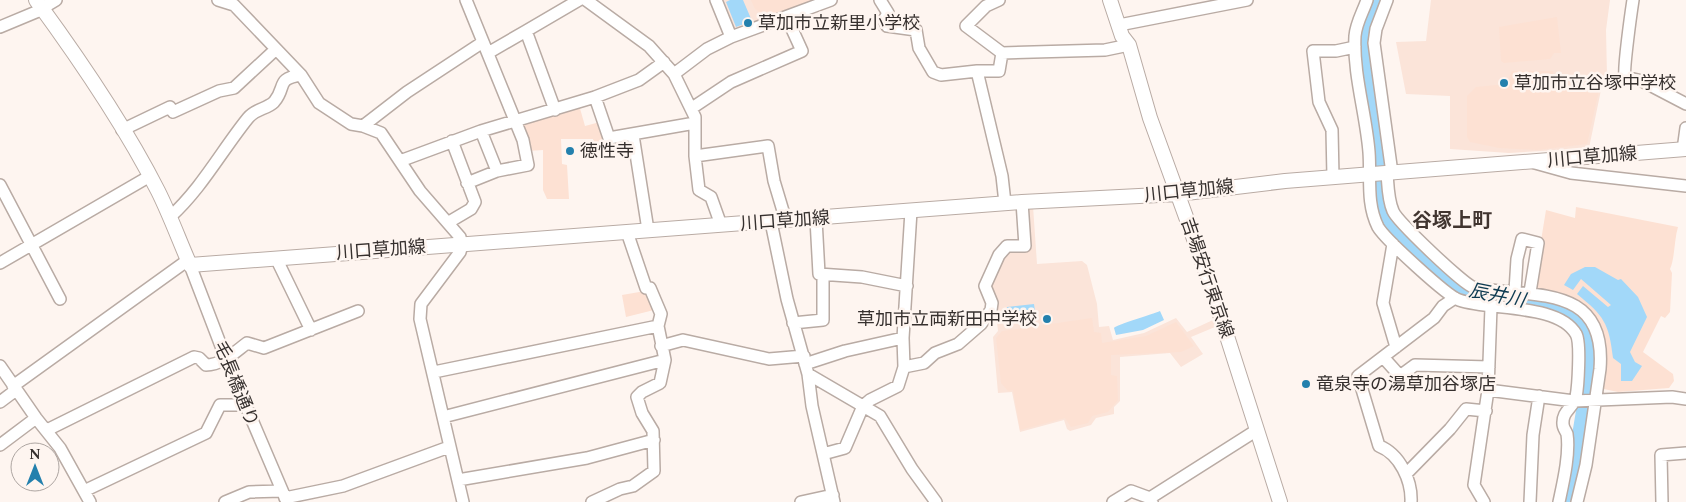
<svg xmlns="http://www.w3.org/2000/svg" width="1686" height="502" viewBox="0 0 1686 502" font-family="Spectral,'Noto Sans JP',serif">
	<rect width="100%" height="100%" fill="#fef5f0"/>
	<path fill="#fbe4d9" d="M719 0H826L736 35Z
		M1431 0H1610L1606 30 1607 76 1601 90 1589 148 1509 153 1450 149V96L1406 94 1396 42 1426 41Z
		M1033 206 1037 264 1082 261 1087 265 1097 304 1099 327 1109 326 1113 340 1144 333 1176 318 1187 332 1213 320 1215 327 1191 337 1203 354 1181 367 1170 353 1120 357V401L1114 407V414L1096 418 1091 425 1070 431 1067 429 1064 420 1020 432 1012 392 998 393 993 337 998 331 995 304 987 285 1005 250 1027 248 1025 207Z"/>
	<path fill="#fde1d3" d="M751 0H815L769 18 755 9Z
		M1557 17 1561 53H1554L1550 59 1504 63 1501 61 1499 27Z
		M1512 71H1553L1554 86 1558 90 1595 88 1599 90 1587 144 1537 150 1499 148 1470 142 1467 137V96L1476 87 1506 84Z
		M579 105 585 126 600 122 606 142H593V139H561L562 164 567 165 569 199H547L543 190V150L528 151 518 121Z
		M1576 207 1678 227C1674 240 1675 258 1670 269L1672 273 1670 312 1665 318 1661 316 1643 352 1673 374 1674 381 1669 388 1618 392 1599 388 1595 323 1533 290 1546 210 1575 218Z
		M645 291 658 309 626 317 622 295Z
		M1092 318 1094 332 1101 333 1102 343 1146 336 1176 322 1194 346 1181 352 1111 355V375L1117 376 1118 400 1108 412 1092 416 1088 423 1071 427 1065 418 1020 430 1013 390 1008 391 1001 383 996 338 1002 331Z"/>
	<path fill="#a2d8f9" d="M730 0H743L752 21 736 27 726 2Z
		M1585 267H1595L1618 280 1621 279 1638 297 1647 317 1630 352 1635 362 1642 366 1632 381H1621V364L1613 358C1609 323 1604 316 1577 294L1583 286 1608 307 1611 305 1581 279 1573 290 1564 285 1571 274Z
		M1034 304 1036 318 1009 321 1007 307Z
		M1160 311 1164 320 1143 330 1116 335 1114 328C1116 325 1153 314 1160 311Z"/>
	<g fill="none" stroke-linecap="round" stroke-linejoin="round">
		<path stroke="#a2d8f9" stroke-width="14" d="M1377 0 1364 38 1377 145 1381 208 1389 225 1398 235 1458 287 1468 293 1555 306 1573 315 1588 333 1592 352 1589 375 1568 502"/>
		<defs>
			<path id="minor" d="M218 0 234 5 301 75 319 103 351 124 363 126 381 133 420 191 460 237 462 245 460 252 421 304 420 319 463 502
				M466 0 523 140 528 165 497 171 467 183
				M586 0 649 46 674 74 695 117V156L699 190 711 197 721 225
				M716 0 731 37
				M880 0 888 13 884 20 887 26 916 30 919 48 933 72 941 75 977 71H999L1002 53 1105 50 1129 45
				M999 0 986 6 966 26 1002 53
				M1367 0C1363 12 1356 23 1355 36 1353 74 1366 114 1369 152 1371 178 1366 203 1378 227 1385 239 1447 296 1459 300 1491 311 1558 303 1576 334 1581 342 1578 387 1576 397 1573 408 1562 411 1563 424 1563 428 1566 431 1567 434 1570 454 1563 483 1559 502
				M1387 0 1376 29 1374 43 1392 173
				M1633 0C1631 13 1623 70 1625 77L1642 81 1686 104
				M1119 25 1247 0
				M0 27 36 12 56 0
				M488 53 526 31
				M977 71 1002 176 1005 203
				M674 74 707 49 731 37 831 0
				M595 97 609 138 695 123
				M692 108 731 82 802 51 787 18
				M555 110 526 31 579 0
				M363 126 407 92 483 42
				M122 130 170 107 173 112 219 91 234 88 275 50
				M481 131 497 171
				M633 135 648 230
				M1683 150 1686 128
				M695 156 768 146 774 181 786 221
				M400 161 481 131 595 97 639 80 664 62
				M1535 163 1571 173 1686 186
				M1387 173C1388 186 1388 200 1393 211 1397 221 1464 285 1473 287 1529 299 1607 281 1600 369L1586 465 1577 502
				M1333 177 1332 130 1319 102 1313 51H1336L1355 47
				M0 185 60 299
				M170 217C202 188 222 150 248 118 255 109 267 109 274 102 287 87 275 79 301 75
				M816 219 819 274 862 277 907 286
				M449 222 471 209 475 202 452 141
				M771 222 787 299 808 374 812 406 834 502
				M1393 244 1383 303 1396 347
				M276 258 311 330
				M0 263 150 176
				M190 265 226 359 287 502
				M1515 291 1517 259 1522 239 1538 243 1530 292
				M793 323 823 320V276
				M661 346 683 340 769 359 804 356
				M1383 357 1400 376 1415 365 1489 367
				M805 364 845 351 903 338
				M0 366 36 418 60 448 90 502
				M904 367 924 363 935 353 958 344 981 324 991 310 992 303 985 286 999 255 1007 246H1025L1022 202
				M434 372 658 326
				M808 374 880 416 912 469 936 502
				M13 386 188 260
				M1488 390 1574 401 1672 397 1686 399
				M0 402 16 390
				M443 417 665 360
				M47 430 194 357 199 358 206 365C222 365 235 352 247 343L264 348 358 311
				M0 445 36 418
				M823 454 845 448 863 406 870 400 898 386 904 367 903 338 911 211
				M1406 474 1450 429 1466 409 1486 411
				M458 480 587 458 654 440
				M84 491 206 433 220 405H244
				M285 498 343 486 449 447
				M1150 498 1257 430
				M225 502 249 492 282 491
				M592 502 620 489 633 486 654 471 653 431 642 413 637 397 642 392 660 383 665 360 658 326 661 314 650 288H646L627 232
				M801 502 833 495
				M1113 502 1131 491 1150 498 1152 502
				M1411 502C1412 481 1400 454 1379 446L1358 376 1434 318 1443 306 1455 298
				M1484 502 1474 485 1488 390 1491 307
				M1530 502 1533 435 1539 396
				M1662 502 1661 455 1686 453"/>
			<path id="major" d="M36 0C80 60 124 124 158 191 170 215 179 240 190 265L1022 202 1178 194 1285 181 1686 149
				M1110 0 1122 36 1129 45 1150 118 1210 283 1280 502"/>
		</defs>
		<use href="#minor" stroke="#b9aba4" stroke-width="14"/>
		<use href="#major" stroke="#b9aba4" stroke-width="16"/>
		<use href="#minor" stroke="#fff" stroke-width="11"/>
		<use href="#major" stroke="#fff" stroke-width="14"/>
	</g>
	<g fill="#2380ad" stroke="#fef5f0" stroke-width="2">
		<circle cx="748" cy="23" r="5"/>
		<circle cx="1504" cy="83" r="5"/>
		<circle cx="570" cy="151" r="5"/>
		<circle cx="1047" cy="319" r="5"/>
		<circle cx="1306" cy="384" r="5"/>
	</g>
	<g text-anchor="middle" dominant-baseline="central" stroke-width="5" stroke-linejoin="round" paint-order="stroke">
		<g font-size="18" fill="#36302e" stroke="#fef5f0" text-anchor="start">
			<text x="758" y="23">草加市立新里小学校</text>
			<text x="1514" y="83">草加市立谷塚中学校</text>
			<text x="580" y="151">徳性寺</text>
			<text x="1037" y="319" text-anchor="end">草加市立両新田中学校</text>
			<text x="1316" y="384">竜泉寺の湯草加谷塚店</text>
		</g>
		<g font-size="18" fill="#36302e" stroke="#fef5f0">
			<text transform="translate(1592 157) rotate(-5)">川口草加線</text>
			<text transform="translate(1189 191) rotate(-6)">川口草加線</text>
			<text transform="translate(785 221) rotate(-4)">川口草加線</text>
			<text transform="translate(381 250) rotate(-4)">川口草加線</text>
			<text transform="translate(1207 278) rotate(71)">吉場安行東京線</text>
			<text transform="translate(236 384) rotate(68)">毛長橋通り</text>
		</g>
		<g font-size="19" font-style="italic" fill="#0d3a50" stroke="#fef5f0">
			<text transform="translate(1497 296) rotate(11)">辰井川</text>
		</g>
		<g font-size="20" font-weight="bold" fill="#413530" stroke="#fef5f0">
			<text x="1452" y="221">谷塚上町</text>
		</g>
	</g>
	<g transform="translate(35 467)"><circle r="24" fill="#fef5f0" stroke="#aea6a2"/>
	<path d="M0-4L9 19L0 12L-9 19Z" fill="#2380ad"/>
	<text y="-8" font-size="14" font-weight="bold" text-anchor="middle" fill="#36302e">N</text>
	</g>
</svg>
